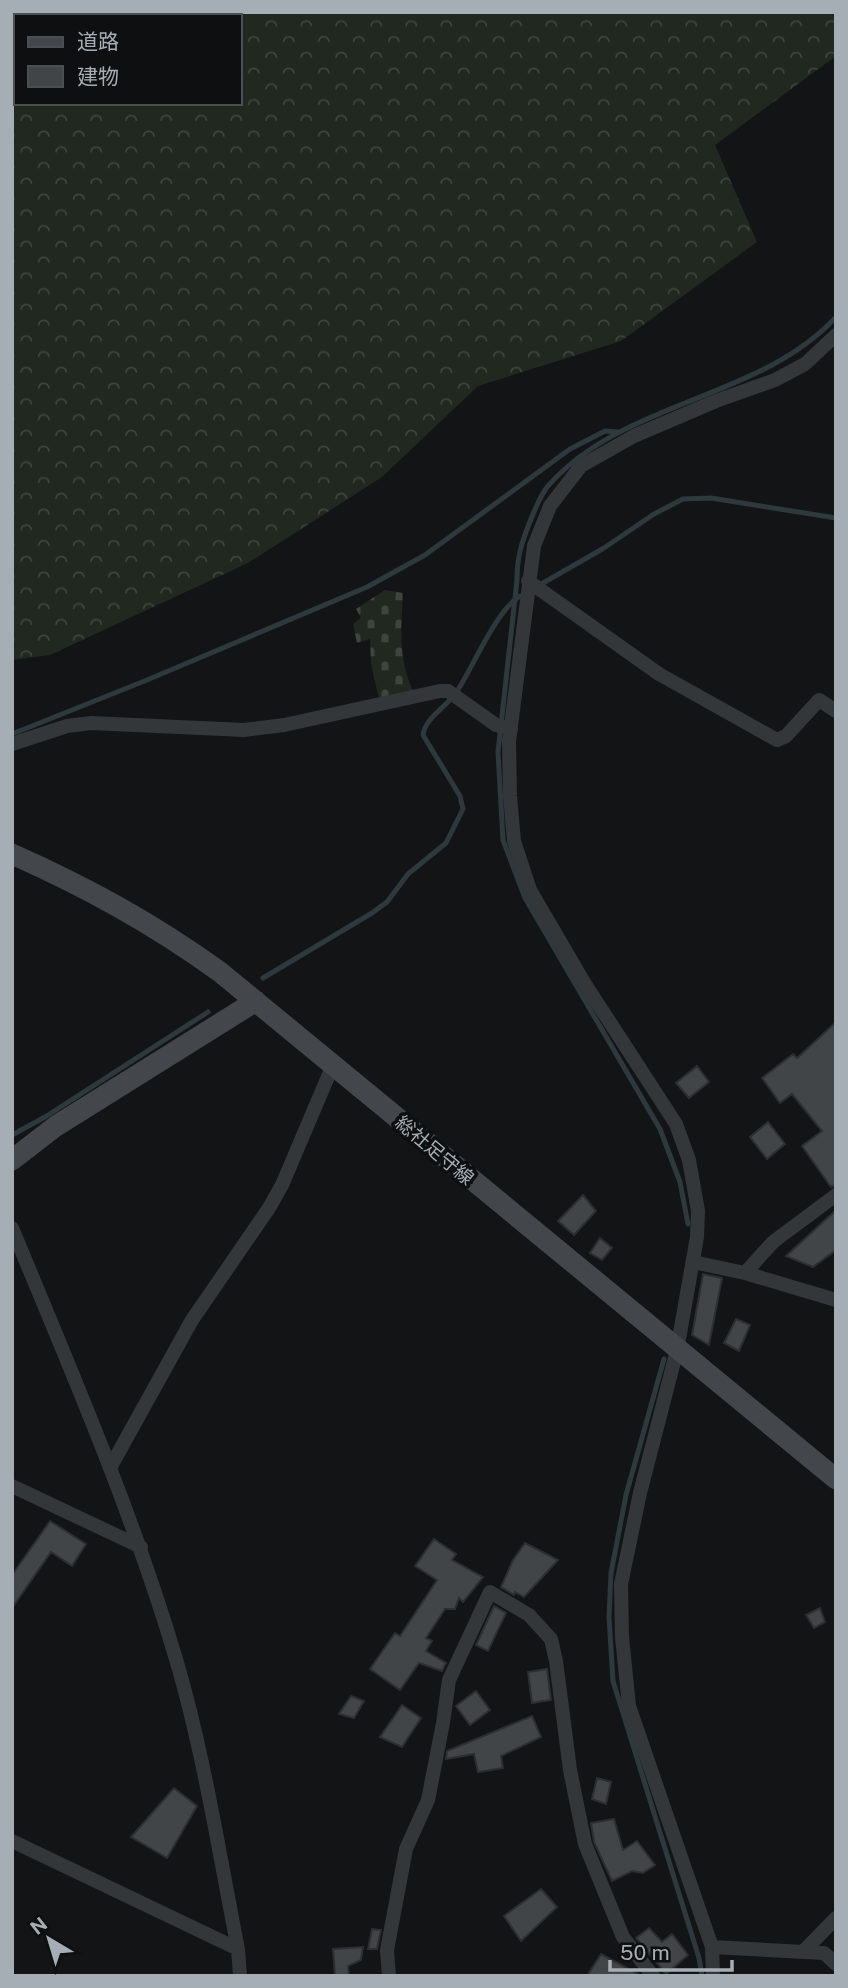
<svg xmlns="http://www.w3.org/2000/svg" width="848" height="1988" viewBox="0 0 848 1988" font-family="'Public Sans','Noto Sans JP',sans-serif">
	<defs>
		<pattern id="forest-crowns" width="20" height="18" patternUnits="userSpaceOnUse" patternTransform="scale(1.75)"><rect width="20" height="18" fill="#202820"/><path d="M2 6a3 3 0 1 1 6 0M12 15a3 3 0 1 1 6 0" fill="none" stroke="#3d453e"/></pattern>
		<pattern id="cemetery-stones" width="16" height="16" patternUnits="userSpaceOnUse" patternTransform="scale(1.75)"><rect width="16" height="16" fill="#202820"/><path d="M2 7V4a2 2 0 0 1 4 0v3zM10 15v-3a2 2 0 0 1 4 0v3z" fill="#3d453e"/></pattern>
	</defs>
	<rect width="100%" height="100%" fill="#131415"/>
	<path fill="url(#forest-crowns)" d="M124 12H836V56L715 145 757 242 621 341 478 386 382 477 248 563 50 655 12 660V73L16 74V103H240V16H123Z"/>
	<path fill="url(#cemetery-stones)" d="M385 590 403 593C401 630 398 656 413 691L379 699 371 664 370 639 357 643 353 624 361 618 356 609Z"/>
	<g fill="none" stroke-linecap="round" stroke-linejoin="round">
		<path stroke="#2d393d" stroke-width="5" d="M543 583 604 548 654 514 683 499 711 498 836 518
			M12 734 147 680 367 587 425 555 570 449 605 431 620 432
			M263 978 372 913 387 902 408 874 446 843 463 809 460 796 423 735C425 718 446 707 456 693 472 669 497 609 520 596
			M12 1135 45 1117 208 1012
			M688 1224 680 1182 660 1129 525 898 503 840 498 752 517 580C517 557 521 545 529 524 534 512 540 495 548 486 623 400 760 400 836 317
			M664 1359 626 1495 611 1573 609 1617 613 1681 699 1958 702 1976"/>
	</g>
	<path fill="#424548" stroke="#2d2e31" stroke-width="2" d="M836 1022V1185L831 1187 802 1146 822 1131 792 1094 780 1103 762 1078 793 1054 797 1058Z
		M697 1066 709 1082 689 1098 676 1083Z
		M768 1122 785 1144 767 1159 750 1137Z
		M583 1195 596 1211 574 1235 558 1221Z
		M836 1210V1250L813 1267 786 1256Z
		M600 1238 612 1248 602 1260 590 1253Z
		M703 1274 722 1278 709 1345 692 1335Z
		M736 1319 750 1325 739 1351 724 1343Z
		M50 1521 86 1544 72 1566 51 1552 12 1608V1575Z
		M434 1539 456 1554 452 1560 483 1577 463 1602 459 1598 455 1609H445L426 1638 432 1641 426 1651 446 1663 442 1671 419 1663 400 1690 370 1669 395 1633 400 1636 437 1580 415 1566Z
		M525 1543 558 1560 524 1597 515 1592 514 1595 501 1587 513 1560Z
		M494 1606 506 1613 488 1651 476 1645Z
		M820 1608 825 1622 814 1628 806 1615Z
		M547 1669 551 1700 532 1703 528 1672Z
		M476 1691 490 1710 470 1725 456 1706Z
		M351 1696 364 1701 354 1718 339 1714Z
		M402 1705 421 1718 402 1747 380 1737Z
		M532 1716 541 1737 501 1756 503 1768 478 1772 474 1754 446 1759 447 1751Z
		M597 1778 611 1782 606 1804 592 1799Z
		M174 1788 197 1806 167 1858 131 1837Z
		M614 1819 623 1850 637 1841 655 1865 643 1873 632 1871 612 1881 594 1842 591 1823Z
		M541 1889 557 1907 521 1941 504 1916Z
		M649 1928 662 1942 672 1934 688 1955 666 1974 636 1938Z
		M372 1929 381 1930 377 1949H368Z
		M363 1947 361 1960 348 1966 349 1976H335L333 1949Z
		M601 1954 640 1975 641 1976H587Z"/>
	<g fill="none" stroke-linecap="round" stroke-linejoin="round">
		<path stroke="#34373a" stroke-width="14" d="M528 581 659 674 777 740 786 736 819 700 836 711
			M12 744 67 726 91 723 244 730 284 725 440 691H448L496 725 511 729
			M12 1228C71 1370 132 1511 176 1659 204 1754 219 1853 238 1949L240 1976
			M693 1262 745 1273 836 1300
			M745 1273 773 1242 836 1195
			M111 1466 192 1320 269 1208 282 1185 333 1065
			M12 1486 141 1547
			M12 1841 238 1949
			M712 1947 824 1953 836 1964
			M803 1952 836 1918
			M389 1976 387 1950 406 1849 428 1800 443 1723 449 1680 490 1592 529 1615 551 1639 556 1661 570 1770 585 1844 623 1937 653 1976
			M713 1976 712 1947 629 1706 622 1637 621 1584 640 1493 677 1350 697 1237 698 1211 689 1160 676 1124 585 984 530 890 514 841 510 796 509 741 534 546 550 506 581 466 634 436 716 401 775 380 805 364 836 335"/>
		<path stroke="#43464a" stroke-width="21" d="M12 854C88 888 152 923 220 972L836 1479
			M12 1160 56 1126 256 1001"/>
	</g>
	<g text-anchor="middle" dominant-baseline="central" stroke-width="7" stroke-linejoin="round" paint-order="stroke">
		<g font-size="19" fill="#a5aeb5" stroke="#0e0f10">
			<text transform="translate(435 1150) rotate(40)">総社足守線</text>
		</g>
	</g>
	<rect width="848" height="1988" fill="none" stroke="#a5aeb5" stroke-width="28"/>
	<rect x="14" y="14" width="228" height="91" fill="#0e0f10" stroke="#4a4f52" stroke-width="2"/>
	<rect x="28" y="37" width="35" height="10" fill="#43464a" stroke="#4a4f52" stroke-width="2"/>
	<text x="77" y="49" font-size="21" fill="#a5aeb5">道路</text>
	<rect x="28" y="66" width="35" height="21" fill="#424548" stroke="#4a4f52" stroke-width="2"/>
	<text x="77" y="84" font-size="21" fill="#a5aeb5">建物</text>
	<g transform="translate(49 1939) rotate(322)" stroke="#0e0f10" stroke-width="5" paint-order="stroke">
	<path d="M0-5L12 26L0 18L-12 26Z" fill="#a5aeb5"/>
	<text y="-10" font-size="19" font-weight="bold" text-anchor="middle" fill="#a5aeb5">N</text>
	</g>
	<path d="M610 1960v10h122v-10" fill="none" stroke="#a5aeb5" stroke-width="3.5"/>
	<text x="620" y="1960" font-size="21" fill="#a5aeb5" stroke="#0e0f10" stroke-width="5" paint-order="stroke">50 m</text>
</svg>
